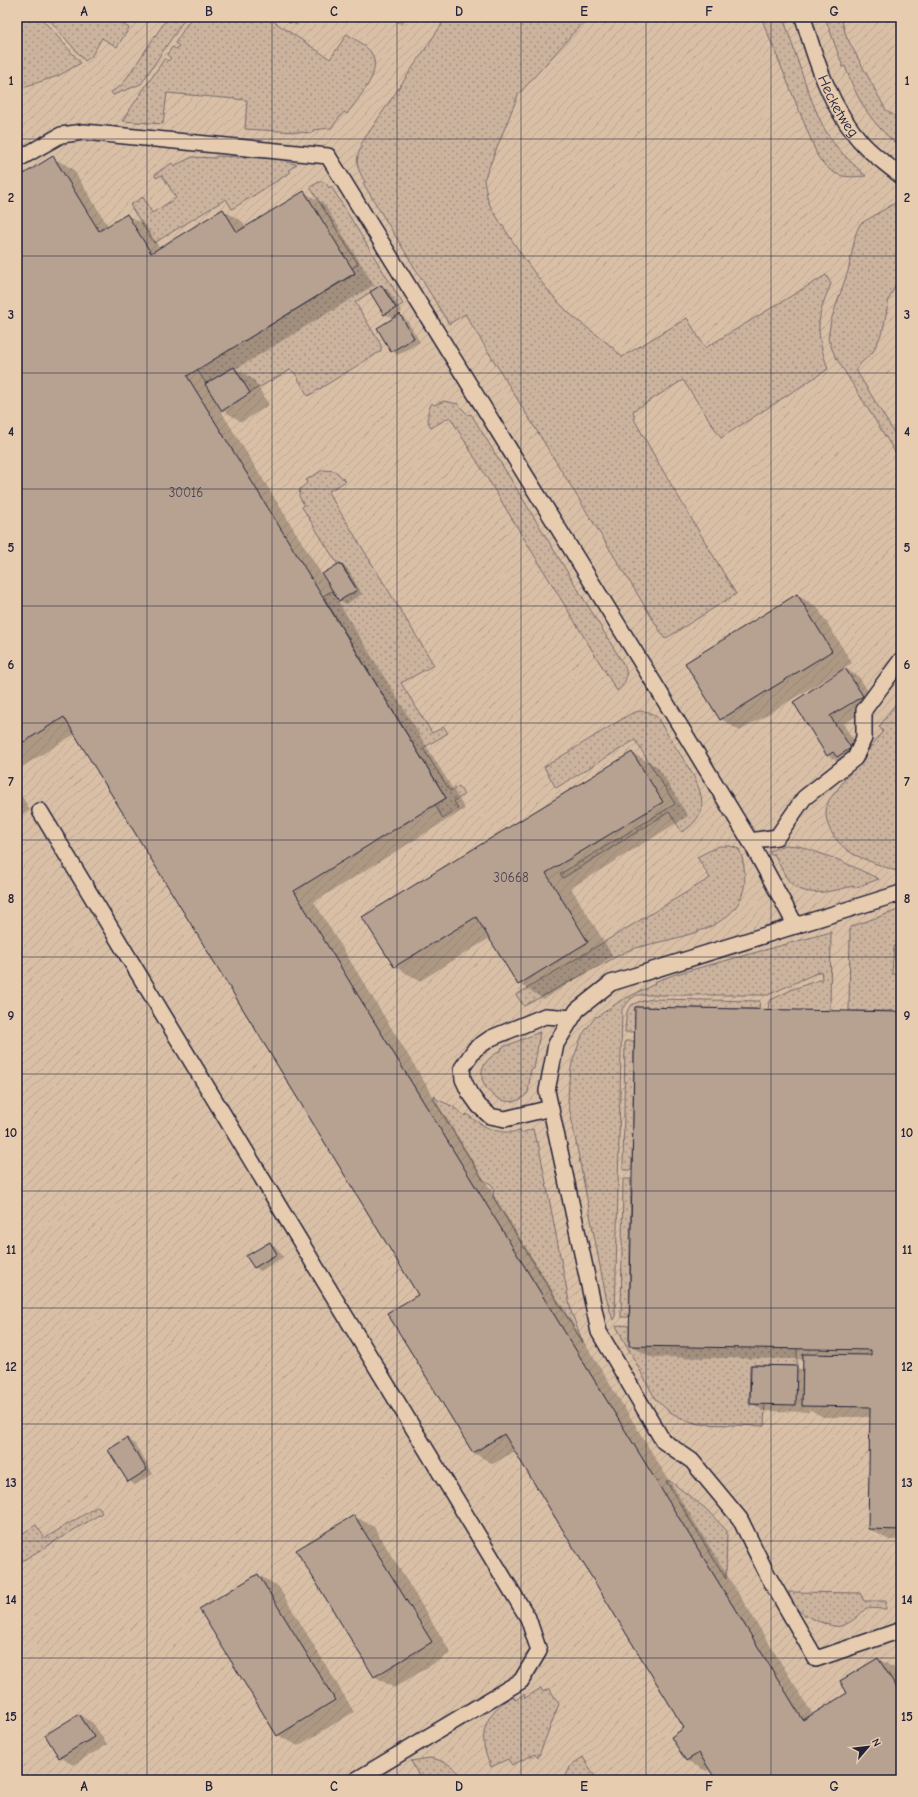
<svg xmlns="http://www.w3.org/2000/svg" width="918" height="1797" viewBox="0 0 918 1797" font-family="'Comic Neue',sans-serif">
	<defs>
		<pattern id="industrial-furrows" width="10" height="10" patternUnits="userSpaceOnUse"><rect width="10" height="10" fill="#d9bfa6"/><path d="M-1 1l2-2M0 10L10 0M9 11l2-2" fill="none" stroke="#baa490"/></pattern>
		<pattern id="grass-dots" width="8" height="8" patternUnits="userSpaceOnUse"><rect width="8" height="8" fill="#cbb39e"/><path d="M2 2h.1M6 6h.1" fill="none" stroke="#a49182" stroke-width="1.8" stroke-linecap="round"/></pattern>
	</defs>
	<rect width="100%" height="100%" fill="#e8ccaf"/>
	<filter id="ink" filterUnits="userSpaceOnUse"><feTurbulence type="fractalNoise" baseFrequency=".025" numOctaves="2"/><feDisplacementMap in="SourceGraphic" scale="8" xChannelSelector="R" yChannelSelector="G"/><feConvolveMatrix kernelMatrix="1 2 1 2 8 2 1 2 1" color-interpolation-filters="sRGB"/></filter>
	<g filter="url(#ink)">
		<path fill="url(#industrial-furrows)" d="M17 17H901V1780H17Z"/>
		<path fill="url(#grass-dots)" stroke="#766a6c" d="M17 17H40L81 63 58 76 17 89Z
			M47 17H112L129 28 117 47 102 38 91 57 85 61Z
			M168 17H186L141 84 113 95 111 92 122 85Z
			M192 17H267L330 59 347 34C354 39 364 44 370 51 385 72 358 97 347 114L344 112 331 128 313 130V133L245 129 247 100 167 93 163 124 122 121 165 58 168 61 171 58 167 55 172 47 176 49 179 46 175 43Z
			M439 17H590L577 29 518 95 484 180 488 201 493 211C516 246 538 283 568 312 585 328 606 339 622 357L687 318 705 348 826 275 831 284C815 319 816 333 828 369L721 438 683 380 633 411 635 421 659 464 736 594 665 639 465 314 449 324 363 183 365 182C357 168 354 160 362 146L361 144 442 24 436 20Z
			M761 17H783C796 54 807 95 825 130 835 148 851 162 866 176 841 178 834 177 818 157Z
			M825 17H841L846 36 886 110 901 120V148C871 123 858 102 845 66L843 67Z
			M216 156 286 159V162L297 164 289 170 291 172 232 209 226 199 154 243 130 205 143 197 152 213 176 198 162 175 156 178 155 174 172 163 174 166 192 157 216 158Z
			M321 181 326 183 329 188 331 186 403 304 396 308 382 285 355 302 381 345V351L308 396 295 373 290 370 249 393 234 367 206 384 197 369 355 274 352 268 358 264 310 187Z
			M900 200 901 274 889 299 883 330 873 352 861 363 856 370 901 444V449L895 452 835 356 828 339 831 320 848 271 856 233 860 224Z
			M444 401 458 404 468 415 471 414 624 665C629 675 626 684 617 691L450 417 431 428C426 419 427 411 432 403L434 405Z
			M323 470 335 471 346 481 328 492 434 665 401 683 432 733 444 727 448 733 423 748 450 791 459 786 464 795 454 801 458 809 443 819 435 805 446 798 323 596 332 591 339 600 357 589 341 563 338 565 302 507 304 505 299 496 300 489 307 483 306 480Z
			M901 696V868L896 871C882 866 868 861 855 855 836 845 819 821 829 800L883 731 879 727Z
			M640 711 649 712 657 717C665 731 673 744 682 757 698 783 717 811 682 832L669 812 563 878 560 874 675 804 635 740 556 788 544 767 632 713Z
			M784 845 799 846 839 860 879 879 854 888 853 886C833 891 803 900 788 880 782 872 779 862 774 854L771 855 770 851Z
			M719 846H730L739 849C744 861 746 874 744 888 735 936 664 937 627 951L524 1006 516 995 710 878 697 857Z
			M901 909V946H894L892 974H901V1011H849L850 927Z
			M831 932 830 1011 768 1010 769 1001 793 989 822 979 821 971 768 995H637L632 998 622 1009 615 1319 613 1320 606 1297 568 1101 569 1080 572 1063 582 1035 596 1016 597 1017 620 1001 655 984 654 982 676 974Z
			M653 999 760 1001 759 1009 635 1007V1032H625C627 1005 625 1004 653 999Z
			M540 1032 534 1069H531L528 1093C505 1118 468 1082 487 1061 491 1056 497 1053 502 1050L501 1048Z
			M625 1041H634L632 1170H623Z
			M435 1096 436 1099 452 1106 465 1116 467 1114C483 1128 499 1135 520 1131L521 1133 533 1129 536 1142H538L571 1311 583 1343 493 1197 494 1188 491 1184 483 1180 432 1097Z
			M623 1179H631L629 1317H621Z
			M620 1325 629 1326V1345L797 1348V1366L750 1365 749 1404H765L764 1426 698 1424 683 1419 670 1412 656 1400 616 1326Z
			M666 1481H670L705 1508 727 1531 726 1579Z
			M98 1506 102 1513 17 1564V1537L36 1525 45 1538Z
			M789 1592 860 1593 864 1601H886V1609L866 1608C859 1616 851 1623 841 1626 833 1629 804 1616 798 1610 794 1606 789 1598 789 1592Z
			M541 1688 543 1692 549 1688 559 1704 538 1758 535 1754 512 1765 508 1759 491 1767C476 1736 484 1713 513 1696L516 1700 524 1694 525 1698Z
			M583 1757 597 1780H564L571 1765Z
			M429 1758C445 1760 455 1767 465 1780H421L411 1761Z"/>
		<path fill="#0003" d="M287 17H292L299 22 297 26 290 22Z
			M388 17H408L402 25Z
			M473 17H481L479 20Z
			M53 158 73 169 108 226 127 215 146 226 160 249 223 210 243 222 246 227 304 192 324 204 374 285 236 369 254 380 269 405 242 422 219 408 322 575 340 564 347 568 362 594 346 604 336 598 465 809 314 902 813 1715 848 1693 878 1659 898 1670 901 1676V1780H717L710 1769 706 1771 686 1760 685 1729 515 1451 493 1464 474 1453 419 1295 75 734 17 770V179Z
			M381 286 388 290 402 312 392 318 385 314Z
			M400 316 406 319 420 342 398 355 392 351Z
			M797 595 817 607 852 663 740 731 721 719Z
			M846 669 859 677 876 704 843 724 864 756 841 763 827 755 794 702Z
			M632 753 658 767 688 816 571 888 613 956 544 999 519 984 490 938 420 981 394 966Z
			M17 788 30 810 17 818Z
			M901 1013V1540H889L869 1529 870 1417H823L809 1409V1412L764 1411 751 1403 796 1367 804 1371V1359L650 1357 630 1345Z
			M270 1243 276 1247 283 1257 261 1271 254 1267Z
			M127 1439 134 1443 153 1474 135 1485 129 1481Z
			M354 1516 374 1527 451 1653 394 1688 374 1676Z
			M258 1575 278 1586 354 1712 298 1746 278 1735Z
			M79 1715 93 1723 107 1745 73 1765 60 1757Z"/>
		<path fill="#b7a292" stroke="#22223b" d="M286 17H293L290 23 284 19Z
			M53 156 99 231 127 214 151 253 223 209 237 232 304 191 355 273 187 376 446 798 294 891 803 1720 847 1693 840 1681 878 1658 901 1694V1780H716L699 1753 686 1761 671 1737 684 1728 504 1434 473 1453 387 1313 418 1295 415 1290 64 717 17 746V178Z
			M381 285 396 308 384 315 370 292Z
			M400 314 414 338 391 352 377 328Z
			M234 367 250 393 222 411 205 384Z
			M340 563 357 590 339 601 322 574Z
			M797 594 832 651 720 720 685 663Z
			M845 668 863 696 830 716 851 748 837 757 833 752 827 756 793 702Z
			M632 752 663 802 546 873 588 942 518 985 476 917 394 967 362 917Z
			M635 1007 901 1012V1530L868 1529 870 1407 802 1406 803 1354 871 1355V1350L629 1346Z
			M270 1242 277 1254 254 1268 246 1256Z
			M751 1365 797 1366 796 1405 750 1404Z
			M127 1438 147 1470 128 1482 108 1450Z
			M354 1515 432 1642 374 1677 296 1550Z
			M258 1574 335 1700 277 1736 199 1609Z
			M79 1714 94 1737 59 1758 45 1735Z
			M88 1775 92 1780H80Z"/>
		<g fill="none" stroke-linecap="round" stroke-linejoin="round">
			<defs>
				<g id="lane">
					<path id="s1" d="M803 17C816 62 831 109 863 144 874 156 889 166 901 176"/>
					<path d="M17 160 61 135 84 132 328 156 654 683 750 841 796 926"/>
					<path d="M40 811 528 1618 539 1651 521 1681 356 1780"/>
					<path d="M750 841 777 837 804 798 855 758 864 738V710L901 660"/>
					<path d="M901 893 611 983 577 1010 556 1044 547 1091 599 1332 663 1441 692 1461 740 1519 767 1574 816 1659 901 1630"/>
					<path d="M551 1108 505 1119 490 1116 479 1106 469 1092 463 1079 462 1068 475 1049 491 1038 545 1016 572 1018"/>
				</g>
			</defs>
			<use href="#lane" stroke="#22223b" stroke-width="18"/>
			<use href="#lane" stroke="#e8ccaf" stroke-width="15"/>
		</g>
	</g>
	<path fill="none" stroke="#22223b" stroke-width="1" stroke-opacity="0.55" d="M147 17V1780M272 17V1780M397 17V1780M521 17V1780M646 17V1780M771 17V1780M17 139H901M17 256H901M17 373H901M17 489H901M17 606H901M17 723H901M17 840H901M17 957H901M17 1074H901M17 1191H901M17 1308H901M17 1424H901M17 1541H901M17 1658H901"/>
	<g text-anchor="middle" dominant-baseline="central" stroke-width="3" stroke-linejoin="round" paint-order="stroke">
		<g font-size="13" fill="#474251">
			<text x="186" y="492">30016</text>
			<text x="511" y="877">30668</text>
		</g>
		<g font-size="15" fill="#22223b" stroke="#e8ccaf">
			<text stroke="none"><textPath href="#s1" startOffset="96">Hecketweg</textPath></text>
		</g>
	</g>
	<rect width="918" height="1797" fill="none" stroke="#e8ccaf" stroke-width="44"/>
	<g transform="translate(868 1747) rotate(62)" stroke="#e8ccaf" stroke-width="3" paint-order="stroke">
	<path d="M0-3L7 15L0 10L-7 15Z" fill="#22223b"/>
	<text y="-6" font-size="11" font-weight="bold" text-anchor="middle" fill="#22223b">N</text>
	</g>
	<rect x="22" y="22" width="874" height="1753" fill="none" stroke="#22223b" stroke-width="1.5"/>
	<g font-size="13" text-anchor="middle" font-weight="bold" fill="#22223b">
		<text x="84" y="16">A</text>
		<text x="209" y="16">B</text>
		<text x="334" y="16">C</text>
		<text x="459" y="16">D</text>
		<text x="584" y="16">E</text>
		<text x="709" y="16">F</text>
		<text x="834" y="16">G</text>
		<text x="11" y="85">1</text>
		<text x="907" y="85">1</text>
		<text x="11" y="202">2</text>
		<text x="907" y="202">2</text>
		<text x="11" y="319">3</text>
		<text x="907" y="319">3</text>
		<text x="11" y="436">4</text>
		<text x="907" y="436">4</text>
		<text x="11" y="552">5</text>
		<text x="907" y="552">5</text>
		<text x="11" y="669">6</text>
		<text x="907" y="669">6</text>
		<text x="11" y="786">7</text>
		<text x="907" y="786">7</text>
		<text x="11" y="903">8</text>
		<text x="907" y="903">8</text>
		<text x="11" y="1020">9</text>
		<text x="907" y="1020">9</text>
		<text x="11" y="1137">10</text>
		<text x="907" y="1137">10</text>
		<text x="11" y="1254">11</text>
		<text x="907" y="1254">11</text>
		<text x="11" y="1371">12</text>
		<text x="907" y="1371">12</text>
		<text x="11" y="1487">13</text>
		<text x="907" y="1487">13</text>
		<text x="11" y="1604">14</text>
		<text x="907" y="1604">14</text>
		<text x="11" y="1721">15</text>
		<text x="907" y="1721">15</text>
		<text x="84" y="1791">A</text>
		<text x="209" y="1791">B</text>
		<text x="334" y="1791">C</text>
		<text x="459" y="1791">D</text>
		<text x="584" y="1791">E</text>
		<text x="709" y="1791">F</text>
		<text x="834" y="1791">G</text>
	</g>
</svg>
